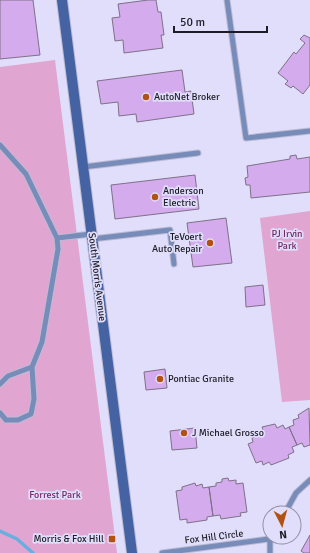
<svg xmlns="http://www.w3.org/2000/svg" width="310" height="553" viewBox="0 0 310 553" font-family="Signika,sans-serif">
	<rect width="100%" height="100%" fill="#e0defa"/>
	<path fill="#e0a6d1" d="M55 60 117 553H0V67Z
		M310 211V400L282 402 260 218Z"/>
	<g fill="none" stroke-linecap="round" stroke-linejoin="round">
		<path stroke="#69aedf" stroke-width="3.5" d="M0 531 17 539 33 553"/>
	</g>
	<path fill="#d4abed" stroke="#7f7188" d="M0 0H33L40 55 0 59Z
		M148 0H156L158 12H161L164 35H161L163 48 124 53 123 40 115 41 112 18 120 17 118 4Z
		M304 35 310 38V85L303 94 293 86 291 88 285 84 288 81 278 73 294 52 296 54 305 43 300 39Z
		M182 70 185 92 191 91 194 114 137 122 136 114 119 116 118 102 101 104 97 81Z
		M296 155 297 159 310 157V192L251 198 250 185H246L245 178 248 177 247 166 290 159V156Z
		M195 175 199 209 115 219 111 185Z
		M226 218 232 263 193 267 187 223Z
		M263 285 265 305 246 307 245 287Z
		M165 369 167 388 146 390 144 372Z
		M309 408 310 445 304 447 302 443 297 445 289 427 294 425 293 420 299 418 298 415Z
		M275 424 277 428 283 425 285 429 289 427 297 445 292 447 294 452 288 455 289 458 271 465 269 462 263 465 262 461 256 463 248 444 253 442 252 438 258 435 257 432 263 430 262 427Z
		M195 428 197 448 172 450 170 431Z
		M228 478 229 481 236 480V484L243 483 247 512 240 513 241 516 221 519 220 515 213 516 209 487 216 486V483L222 482V479Z
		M195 483 196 486 202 484 203 488 209 487 213 516 207 517V520L187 523V519L180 520 176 491 182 490V487Z
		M310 535V553H304L301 551Z"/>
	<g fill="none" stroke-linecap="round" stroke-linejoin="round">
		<defs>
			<path id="service" d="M227 0 246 138 310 131
				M0 145 26 174 57 238 91 234
				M83 167 198 153
				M92 239 170 230 174 264
				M0 384 8 376 32 367
				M0 413 6 420H18L31 414 34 399 32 367 42 342 58 249 57 238
				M285 513 296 493 310 480
				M162 553 269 539
				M270 553V538"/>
			<path id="secondary" d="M62 0 132 553"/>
		</defs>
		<use href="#service" stroke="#bdbbd4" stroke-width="7"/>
		<use href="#secondary" stroke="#bdbbd4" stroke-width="12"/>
		<use href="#service" stroke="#778cb9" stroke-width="5"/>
		<use href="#secondary" stroke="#4562a2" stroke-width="10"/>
	</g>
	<g fill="#b35112" stroke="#e0defa" stroke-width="1.5">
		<circle cx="146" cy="97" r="4"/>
		<circle cx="155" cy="197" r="4"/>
		<circle cx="210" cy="243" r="4"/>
		<circle cx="160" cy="379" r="4"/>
		<circle cx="184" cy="433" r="4"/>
		<rect x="108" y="535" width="8" height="8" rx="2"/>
	</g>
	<g text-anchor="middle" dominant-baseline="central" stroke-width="3.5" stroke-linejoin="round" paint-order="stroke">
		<g font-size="10" fill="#1d1c26" stroke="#e0defa" text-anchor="start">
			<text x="154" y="97">AutoNet Broker</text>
			<text x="163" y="191">Anderson<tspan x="163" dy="12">Electric</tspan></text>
			<text x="202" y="237" text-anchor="end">TeVoert<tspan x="202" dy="12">Auto Repair</tspan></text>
			<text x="168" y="379">Pontiac Granite</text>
			<text x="192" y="433">J Michael Grosso</text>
			<text x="104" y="539" text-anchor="end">Morris &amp; Fox Hill</text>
		</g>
		<g font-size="10" fill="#752966" stroke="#e0defa">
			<text x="287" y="234">PJ Irvin<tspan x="287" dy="12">Park</tspan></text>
			<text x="55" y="495">Forrest Park</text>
		</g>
		<g font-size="10" fill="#1d1c26" stroke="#e0defa">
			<text transform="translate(97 277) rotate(83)">South Morris Avenue</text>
			<text transform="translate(214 537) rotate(-7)">Fox Hill Circle</text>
		</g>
	</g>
	<g transform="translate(282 525) rotate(174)"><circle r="19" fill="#e0defa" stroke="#9290a5"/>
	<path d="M0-3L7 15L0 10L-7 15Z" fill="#b35112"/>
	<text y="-6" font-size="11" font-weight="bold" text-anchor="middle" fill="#1d1c26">N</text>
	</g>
	<path d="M174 26v6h93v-6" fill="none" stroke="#1d1c26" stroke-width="2"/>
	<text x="180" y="26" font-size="12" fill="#1d1c26" stroke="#e0defa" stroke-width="3" paint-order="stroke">50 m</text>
</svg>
